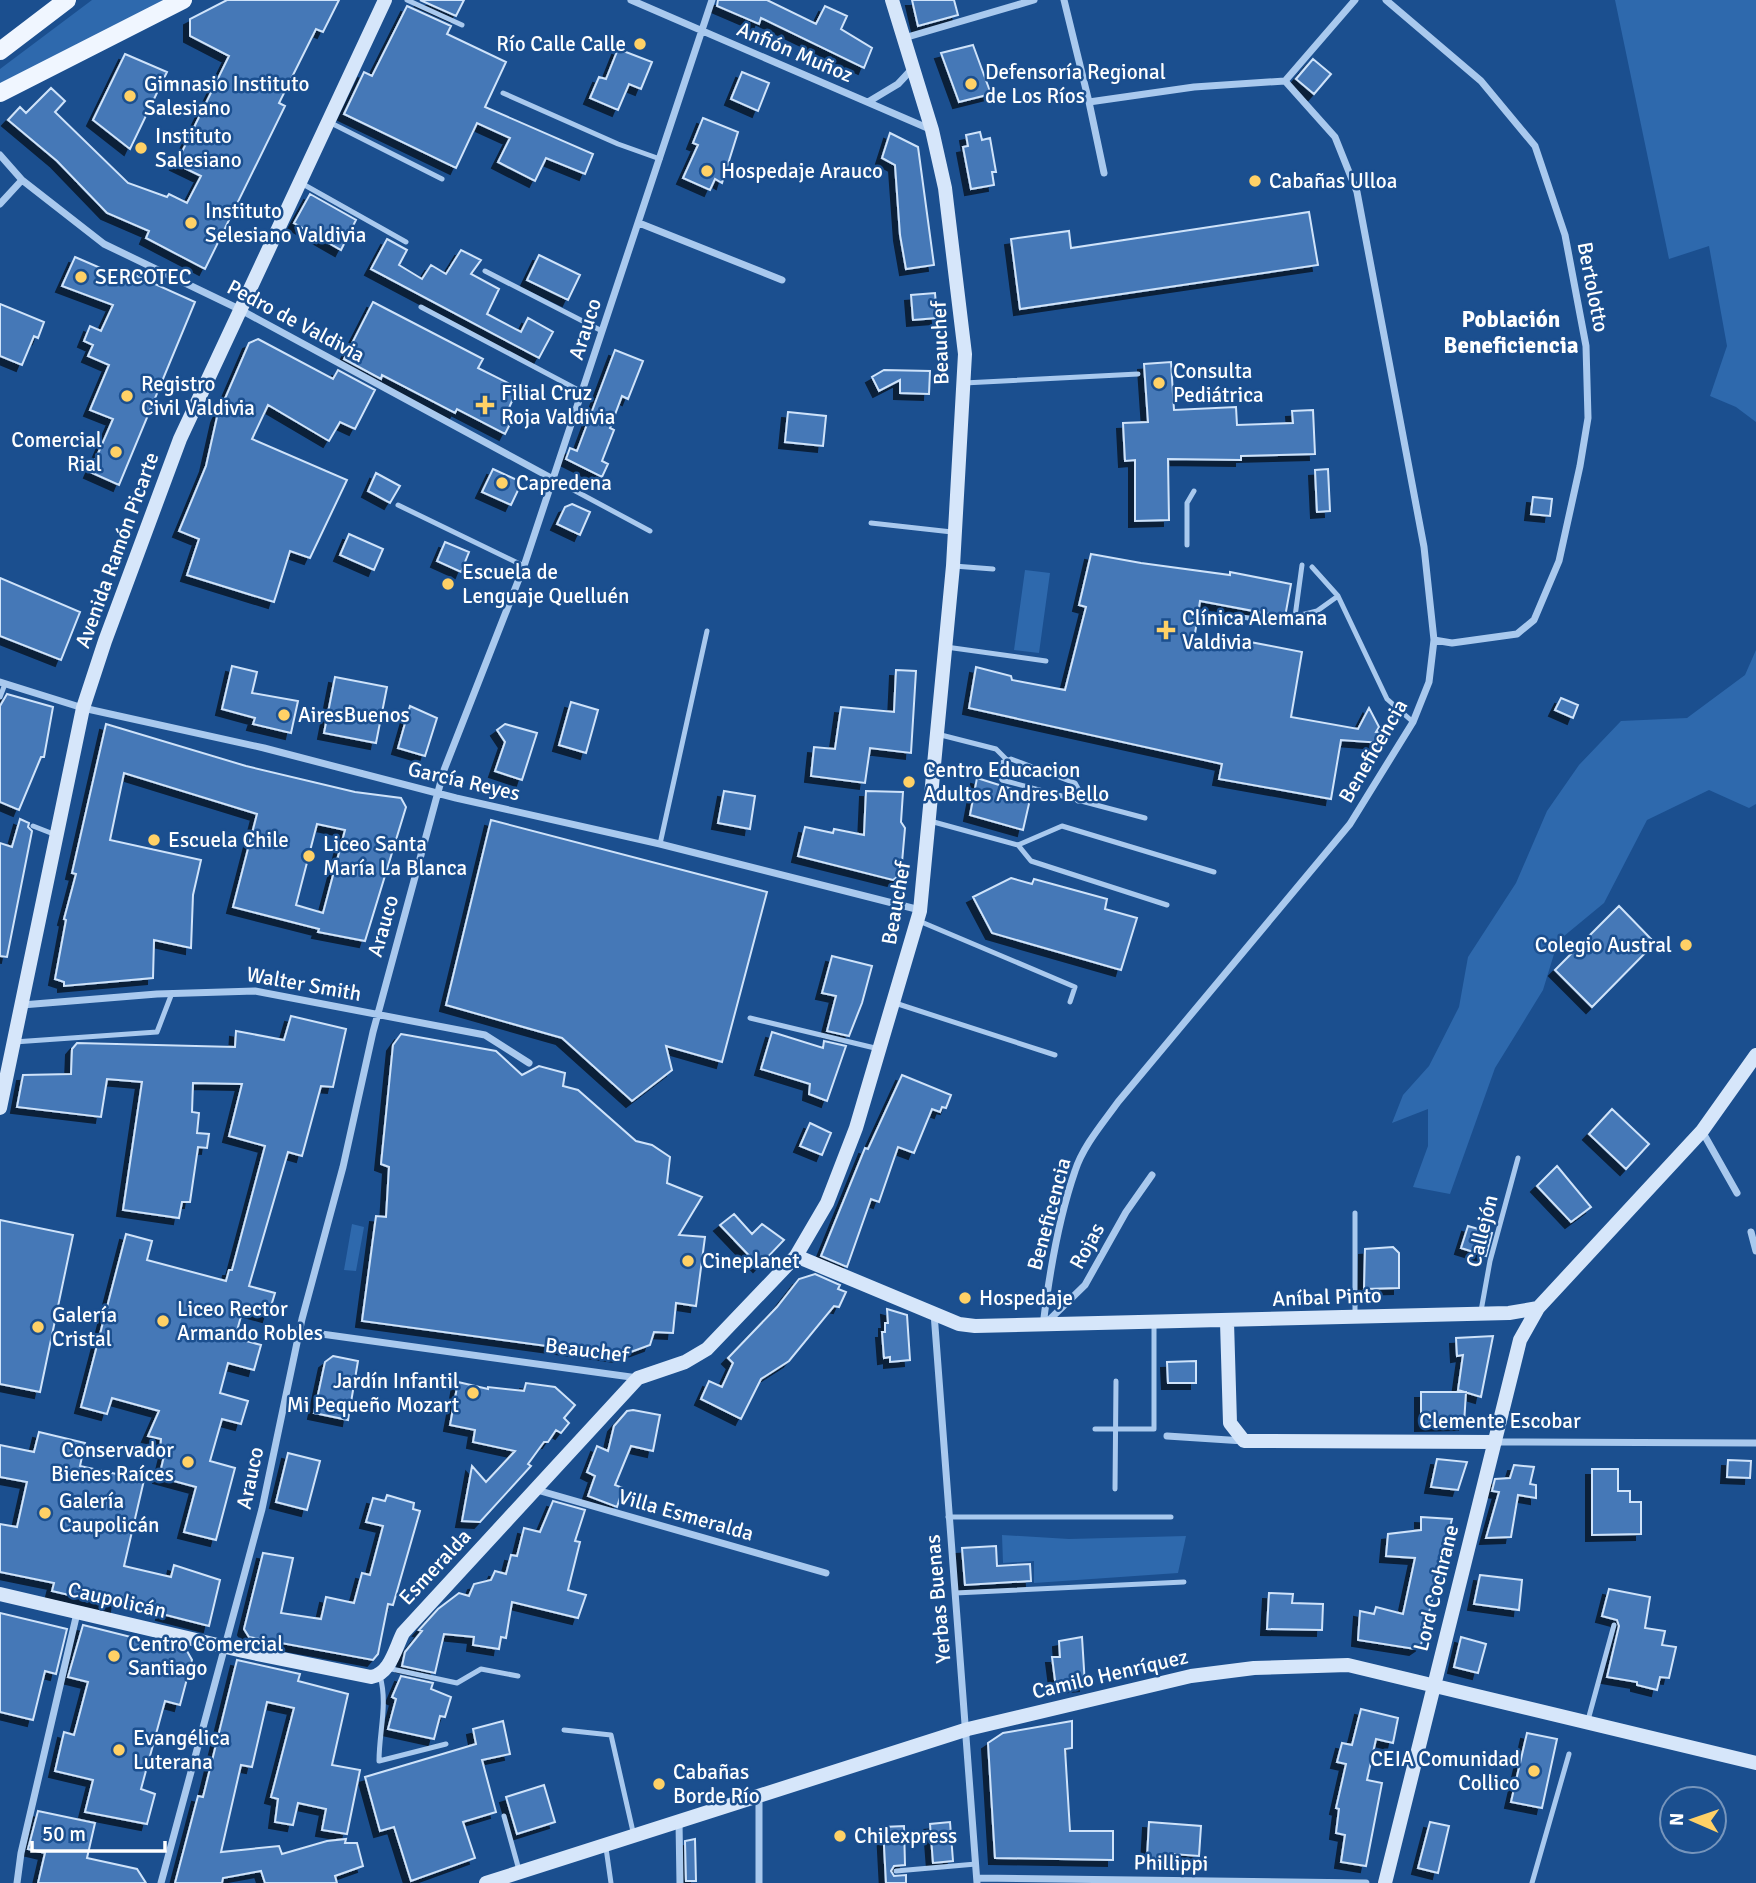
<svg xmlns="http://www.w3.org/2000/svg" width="1756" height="1883" viewBox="0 0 1756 1883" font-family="Signika,sans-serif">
	<defs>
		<filter id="shadow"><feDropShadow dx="-6" dy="6" stdDeviation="0" flood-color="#0009"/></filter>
	</defs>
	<rect width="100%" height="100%" fill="#1b4f8f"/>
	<path fill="#2e69ad" d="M92 0H165L0 88V69Z
		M1615 0H1756V422L1736 407 1710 396 1727 346 1709 246 1669 259Z
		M1025 570 1050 573 1039 653 1014 650Z
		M1756 650V804L1749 808 1709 790 1647 820 1604 903 1558 941 1543 990 1495 1068 1450 1194 1413 1187 1428 1146V1109L1392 1123 1403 1095 1429 1066 1459 1007 1468 957 1516 883 1547 811 1579 765 1621 721 1687 718 1745 675Z
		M352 1224 364 1227 356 1271 344 1270Z
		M1002 1535 1069 1539 1186 1536 1178 1573 1034 1583V1561L1003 1563Z"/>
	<path fill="#4478b7" stroke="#cfe3fa" stroke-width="2" fill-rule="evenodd" filter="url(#shadow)" d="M227 0H339L323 32 316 29 279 103 285 106 205 269 146 238 149 231 107 213 57 161 8 120 20 107 26 113 51 88 65 101 55 112 128 183 167 197 169 194 187 203 201 176 176 164 229 56 190 36V19Z
		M420 0H464L456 16Z
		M718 0H767L816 24 825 6 847 16 841 29 872 48 864 68 761 18 759 24 717 6Z
		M912 0H954L958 15 918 26Z
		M407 6 451 26 447 34 506 62 485 107 593 154 585 174 546 158 535 181 498 162 510 138 477 123 456 168 344 114 364 72 372 76Z
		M973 45 991 94 959 102 941 53Z
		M618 49 652 62 641 89 629 84 618 110 590 98 599 77 606 79Z
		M125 54 167 72 130 149 93 120Z
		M1313 59 1331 74 1314 94 1296 79Z
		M742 72 769 83 758 111 731 99Z
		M703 118 738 132 722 183 715 179 710 190 683 178 698 145 693 143Z
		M980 132 982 140 990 138 996 172H992L994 185 971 189 963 147 968 146 966 135Z
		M890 133 918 147 934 265 906 269 900 235 895 165 882 158Z
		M310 194 356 220 341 250 294 223Z
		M1309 212 1318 265 1020 309 1011 239 1069 231 1071 248Z
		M387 239 407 250 399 265 422 279 431 265 446 274 461 250 481 260 471 274 499 289 487 314 521 332 528 318 553 332 539 358 371 269Z
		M539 255 580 275 568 300 527 280Z
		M75 257 121 277 124 270 195 302 119 485 90 472 113 419 90 410 109 365 88 356 93 345 84 341 90 326 101 331 113 305 62 286Z
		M935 293 937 318 913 320 911 295Z
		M373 302 483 359 478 368 518 388 508 410 515 414 505 434 457 409 455 413 382 375 381 379 344 359Z
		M0 304 44 322 38 338 34 336 22 365 0 356Z
		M258 339 333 379 338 370 375 390 355 429 340 422 329 441 268 405 252 439 347 480 310 558 290 551 274 602 187 575 199 539 179 531 206 466 217 417 249 343Z
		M615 350 643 361 628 399 622 396 610 428 614 430 602 461 608 464 602 477 566 459 570 448 577 451Z
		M1171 362 1174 410 1236 407 1237 425 1293 423 1292 411 1313 410 1315 454 1241 456V460L1168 459 1169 520 1135 521V460L1125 461 1123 423 1148 422 1144 364Z
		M884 370 930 371 929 394 900 393V380L879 391 872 377Z
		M788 412 826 416 823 446 785 442Z
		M493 469 517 480 520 486 511 505 482 492Z
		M1328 469 1330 511 1317 512 1315 470Z
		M376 473 400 486 390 503 368 491Z
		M1533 497 1552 499 1550 516 1531 514Z
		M572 504 590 512 580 535 557 524 565 507Z
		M349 534 383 549 374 570 340 555Z
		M445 542 469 552 461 572 437 561Z
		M1091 554 1141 563 1230 575V572L1291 584 1285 617 1200 601 1194 640 1248 650 1250 642 1302 652 1291 717 1358 729 1369 708 1379 727 1376 732 1383 733 1382 743 1341 740 1331 799 1219 779 1222 764 969 708 976 667 1011 676 1012 680 1065 690 1086 607 1079 605Z
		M0 578 80 612 61 660 0 636Z
		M232 666 257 672 252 693 298 701 291 733 253 724 255 718 222 709Z
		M896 670 916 671 911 753 870 748 865 783 811 776 814 747 835 749 841 707 894 712Z
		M335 677 387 687 376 743 324 733Z
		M7 694 53 707 44 757H41L19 810 0 802V706Z
		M1561 698 1578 705 1573 718 1555 710Z
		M571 702 598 710 586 753 559 745Z
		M410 706 437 718 425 756 398 748Z
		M106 724 246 766 355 792 401 798 406 807 365 941 318 932 319 929 233 907 257 814 124 773 110 840 201 860 193 895 191 948 154 940 153 978 64 986V982L55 979 66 920 64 919 76 874 72 873ZM317 824 345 830 323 913 296 905Z
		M505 724 537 733 522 780 495 771 505 742 497 730Z
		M977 778 1031 795 1023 830 970 815Z
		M724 791 755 796 750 829 718 823Z
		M866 791 903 792 901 822 905 828 901 874 893 880 798 856 805 827 833 833 834 829 864 835Z
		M20 819 29 823 28 827 32 831 7 957 0 956V843L12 847Z
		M491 820 767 892 722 1062 666 1046 672 1070 632 1101 562 1038 446 1005Z
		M1011 878 1032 884 1034 879 1107 899 1105 909 1137 918 1121 970 992 933 973 897Z
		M1619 906 1655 943 1592 1007 1555 970Z
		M832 956 872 966 862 1003 849 1036 827 1031 836 996 822 993Z
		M291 1016 346 1029 333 1087 321 1086 302 1156 288 1152 249 1286 275 1293 268 1316 243 1309 235 1338 261 1345 254 1370 228 1363 220 1393 248 1401 241 1424 222 1419 210 1461 235 1468 216 1540 184 1532 196 1487 159 1477 165 1452 160 1451 161 1439 148 1436 159 1411 112 1398 107 1414 81 1407 126 1234 152 1241 147 1260 226 1281 229 1270H232L265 1146 229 1136 242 1084 193 1083 192 1112 199 1113 197 1133 209 1134 207 1148 198 1147 190 1202H182L179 1218 123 1210 142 1082 107 1079 101 1117 17 1107 23 1075 71 1074 72 1049 77 1043 235 1047 236 1031 284 1040Z
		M772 1032 823 1048 824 1041 846 1046 827 1101 809 1094 810 1084 761 1069Z
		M401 1034 496 1051 522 1075 539 1066 565 1073 563 1086 578 1090 636 1141 652 1145 670 1157 667 1183 702 1197 679 1235 705 1237 696 1306 676 1303 673 1333 654 1332 650 1345 620 1356 362 1321 376 1216 386 1217 389 1167 381 1164 393 1045Z
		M902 1075 951 1095 946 1108 942 1107 940 1112 932 1109 914 1153 898 1147 879 1202 871 1199 847 1267 821 1256 865 1148 868 1149Z
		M1612 1109 1649 1144 1626 1169 1589 1134Z
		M810 1123 831 1133 822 1155 800 1146Z
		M1557 1166 1591 1207 1571 1222 1537 1186Z
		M734 1214 752 1234 762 1224 784 1240 759 1266 720 1225Z
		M0 1220 73 1235 40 1392 0 1384Z
		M1468 1226 1492 1233 1486 1256 1461 1248Z
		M1393 1247 1399 1253V1288L1364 1289 1365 1249Z
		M815 1274 840 1285 838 1289 846 1292 839 1307 834 1306 789 1361 761 1379 741 1419 701 1399 709 1381 722 1387 733 1363 728 1358 777 1307 799 1279Z
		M887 1309 907 1315 910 1360 890 1362V1357L884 1358 882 1332H885V1323H888Z
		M1493 1336 1481 1397 1458 1390 1463 1355 1457 1356 1456 1338Z
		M333 1356 358 1361 348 1420 314 1413 325 1362Z
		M1196 1361V1383H1168L1167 1362Z
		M458 1382 488 1389V1387L524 1391 526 1383 555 1387 575 1405 564 1418 569 1423 561 1433 556 1430 548 1442H544L528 1464 531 1466 480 1522 462 1521 472 1466 486 1482 515 1451 473 1442 475 1430 450 1425Z
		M1421 1392H1466L1464 1424 1421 1425Z
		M633 1410 660 1415 653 1451 631 1446 615 1485 623 1488 617 1507 588 1496 595 1476 587 1472 597 1446 608 1451 614 1426 627 1411Z
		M39 1432 85 1443 80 1466 144 1480 124 1566 171 1577 174 1565 220 1580 209 1626 162 1614 164 1607 117 1597 116 1606 52 1591 54 1583 0 1572V1524L17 1527 27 1482 0 1477V1445L34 1452Z
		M288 1453 320 1461 307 1510 276 1502Z
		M1437 1459 1467 1462 1458 1490 1431 1487Z
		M1728 1460 1751 1461 1750 1478 1727 1477Z
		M1514 1465 1534 1467 1530 1484 1536 1485V1498L1518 1495 1511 1537 1486 1538 1499 1492 1492 1491 1495 1479 1510 1478Z
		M1592 1469H1618V1491H1630V1502H1641V1534L1592 1535Z
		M387 1495 414 1503 413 1509 420 1511 393 1605 388 1604 378 1654 373 1660 249 1637 244 1629 263 1553 293 1558 281 1613 321 1619 326 1597 354 1603 362 1573 370 1575 383 1526 366 1522 373 1498 385 1501Z
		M553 1501 585 1510 575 1541 580 1542 568 1590 586 1595 578 1618 512 1602 506 1638 501 1637 499 1649 473 1645 474 1637 444 1634 435 1673 402 1666 405 1652 422 1631 419 1630 438 1609 459 1593 469 1596 474 1584 491 1580 495 1571 506 1574 511 1555 517 1556 524 1528 540 1532Z
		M1421 1517 1452 1519 1421 1645 1415 1649 1358 1640 1360 1611 1374 1614 1376 1607 1403 1614 1415 1558 1386 1556 1388 1534 1421 1530Z
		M996 1546 997 1566 1030 1564 1031 1581 965 1585 962 1548Z
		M1480 1575 1522 1580 1519 1610 1474 1604Z
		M1609 1589 1650 1597 1645 1628 1665 1631 1662 1645 1676 1647 1669 1678 1660 1677 1657 1690 1637 1685V1682L1607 1677 1619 1626 1617 1620 1602 1616Z
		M1269 1593 1293 1594 1292 1603 1323 1604 1322 1630 1267 1629Z
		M0 1613 67 1629 56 1674 45 1671 33 1720 0 1712Z
		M83 1625 187 1651 192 1660 180 1705 165 1701 141 1789 155 1794 147 1824 85 1812 93 1780 55 1771 64 1732 74 1735 88 1682 68 1677Z
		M1082 1637 1085 1685 1056 1688 1052 1657H1060L1059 1641Z
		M1461 1637 1486 1644 1478 1673 1454 1667Z
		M237 1660 300 1674 298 1681 348 1694 332 1765 360 1770 347 1834 322 1830 326 1809 298 1803 293 1825 275 1822 278 1799 271 1797 294 1708 267 1702 252 1767 241 1765 221 1852 279 1846 282 1854 327 1841 346 1839 345 1843H357L363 1866 335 1876 337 1883H265L261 1871 223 1878 222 1883H175L198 1796 203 1797Z
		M401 1676 433 1683 431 1689 451 1697 445 1717 440 1716 434 1739 388 1729 396 1699 392 1697Z
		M1361 1709 1398 1718 1393 1743 1376 1739 1367 1780 1382 1783 1366 1866 1341 1862 1345 1835 1336 1833 1339 1809 1336 1808 1346 1764 1337 1762 1342 1743 1352 1745Z
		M503 1721 510 1754 482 1760 496 1812 463 1822 475 1858 411 1881 394 1827 380 1831 365 1777 476 1744 473 1729Z
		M1072 1721V1748L1065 1749 1070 1831H1113V1860L995 1858 988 1743 1003 1733Z
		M1527 1733 1557 1739 1542 1808 1511 1802Z
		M544 1785 555 1822 517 1834 506 1797Z
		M38 1811 95 1823 87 1858 137 1869 146 1883H38L45 1853 28 1849Z
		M950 1822 953 1861 933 1863 930 1824Z
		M1149 1822 1201 1826 1199 1856 1173 1854V1859L1147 1858Z
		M1430 1822 1449 1826 1438 1873 1418 1868Z
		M904 1826 905 1865 894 1866 891 1871 894 1876 906 1875V1883H886L883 1827Z
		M695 1839 696 1881H686L685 1841Z"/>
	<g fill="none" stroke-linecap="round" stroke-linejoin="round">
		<path stroke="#a9c9ee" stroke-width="5" d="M407 0 462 25
			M503 93 618 144 660 159
			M329 122 442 179
			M301 183 406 242
			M485 271 602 331
			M421 307 582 392
			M964 383 1138 374
			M553 479 650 531
			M398 505 524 566
			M871 523 952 532
			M1187 545V503L1194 491
			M954 566 993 569
			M1312 567 1338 596 1387 699 1413 722
			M1234 616 1294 624 1302 565
			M1297 616 1317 611 1338 596
			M946 647 1046 661
			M0 697 5 684
			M937 734 996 749 1006 759
			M1078 801 1080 792 1075 783 1011 759 1003 762 999 774 1002 780 1145 818
			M930 821 1018 845 1031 861 1167 905
			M33 826 56 835
			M660 844 707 631
			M1018 845 1062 826 1214 872
			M919 921 1075 987 1070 1002
			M895 1003 1055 1055
			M750 1018 879 1049
			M14 1042 157 1032 172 993
			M1481 1311 1490 1261 1518 1158
			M1355 1315V1213
			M1095 1429H1154V1324
			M1115 1489 1116 1381
			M948 1517H1171
			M955 1593 1184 1582
			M387 1668 457 1683 481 1669 518 1676
			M380 1676C388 1704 379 1732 379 1761L446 1744
			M1588 1720 1614 1625
			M564 1730 611 1735 634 1836
			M504 1816 519 1870
			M606 1848 611 1883
			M896 1871 976 1864
			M1532 1883 1569 1754"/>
		<path stroke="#a9c9ee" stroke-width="7" d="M631 0 932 130
			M1386 0 1481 81 1535 146 1565 235 1586 346 1588 418 1580 466 1559 561 1534 620 1517 634 1452 643 1434 640
			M904 38 1034 0
			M1285 81 1355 0
			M868 102 898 84 912 69
			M1089 102 1104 173
			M0 155 22 180 104 244 239 309 553 479
			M0 204 22 180
			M639 223 782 280
			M0 682 83 708 264 748 456 798 660 844 920 910
			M22 1005 157 994 255 991 485 1035 529 1063
			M1702 1131 1737 1193
			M1751 1232 1756 1251
			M934 1313 977 1883
			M1046 1323 1085 1285 1126 1212 1152 1175
			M1043 1326C1049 1275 1058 1220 1075 1171 1083 1146 1103 1123 1118 1102L1350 824 1413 722 1429 682 1434 640 1424 547 1357 192 1335 137 1285 81 1194 87 1089 102 1064 0
			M300 1331 638 1378
			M1167 1436 1244 1441
			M1495 1442 1756 1443
			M537 1490 826 1573
			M759 1796V1883
			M679 1822 680 1883
			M977 1878 1366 1883
			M17 1883 21 1853 77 1613
			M161 1883 262 1509 302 1319 343 1167 373 1032 444 770 524 566 712 0"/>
		<path stroke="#d6e6fa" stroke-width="14" d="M0 1108 83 708 105 641 180 439 385 0
			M796 1256 959 1324 975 1326 1509 1313 1538 1308
			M1227 1322 1230 1423 1244 1441 1495 1442
			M0 1594 243 1651 371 1677C390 1674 395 1649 403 1633L638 1378 685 1362 707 1349 796 1256 827 1203 856 1128 920 911 953 566 965 354 945 188 932 130 892 0
			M486 1883 968 1729 1191 1676 1254 1668 1348 1665 1756 1763
			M1385 1883 1520 1340 1538 1308 1702 1131 1756 1055"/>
		<path stroke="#f0f6ff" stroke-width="18" d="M0 51 67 0
			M0 93 183 0"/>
	</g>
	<g fill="#ffd166" stroke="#1b4f8f" stroke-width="2.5">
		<circle cx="640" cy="44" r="7"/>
		<circle cx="971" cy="84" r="7"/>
		<circle cx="130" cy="96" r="7"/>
		<circle cx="141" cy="148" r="7"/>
		<circle cx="707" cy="171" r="7"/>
		<circle cx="1255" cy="181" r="7"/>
		<circle cx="191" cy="223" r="7"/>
		<circle cx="81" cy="277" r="7"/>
		<circle cx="1159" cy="383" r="7"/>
		<circle cx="127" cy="396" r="7"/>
		<path d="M481.5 394.5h7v7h7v7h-7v7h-7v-7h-7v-7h7z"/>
		<circle cx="116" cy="452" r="7"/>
		<circle cx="502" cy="483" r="7"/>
		<circle cx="448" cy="584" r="7"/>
		<path d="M1162.5 619.5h7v7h7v7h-7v7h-7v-7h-7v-7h7z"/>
		<circle cx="284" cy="715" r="7"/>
		<circle cx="909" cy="782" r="7"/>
		<circle cx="154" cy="840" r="7"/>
		<circle cx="309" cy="856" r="7"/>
		<circle cx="1686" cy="945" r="7"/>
		<circle cx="688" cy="1261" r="7"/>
		<circle cx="965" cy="1298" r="7"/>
		<circle cx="163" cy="1321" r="7"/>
		<circle cx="38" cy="1327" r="7"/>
		<circle cx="473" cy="1393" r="7"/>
		<circle cx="188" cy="1462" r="7"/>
		<circle cx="45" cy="1513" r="7"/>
		<circle cx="114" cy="1656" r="7"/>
		<circle cx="119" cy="1750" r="7"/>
		<circle cx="1534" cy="1771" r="7"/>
		<circle cx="659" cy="1784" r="7"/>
		<circle cx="840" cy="1836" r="7"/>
	</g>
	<g text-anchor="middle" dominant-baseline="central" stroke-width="5" stroke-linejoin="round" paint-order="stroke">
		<g font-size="21" fill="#fff" stroke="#1b4f8f" text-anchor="start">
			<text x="626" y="44" text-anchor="end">Río Calle Calle</text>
			<text x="985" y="72">Defensoría Regional<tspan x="985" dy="24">de Los Ríos</tspan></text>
			<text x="144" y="84">Gimnasio Instituto<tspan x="144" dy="24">Salesiano</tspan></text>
			<text x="155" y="136">Instituto<tspan x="155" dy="24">Salesiano</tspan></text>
			<text x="721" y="171">Hospedaje Arauco</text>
			<text x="1269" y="181">Cabañas Ulloa</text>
			<text x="205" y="211">Instituto<tspan x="205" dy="24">Selesiano Valdivia</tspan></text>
			<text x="95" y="277">SERCOTEC</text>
			<text x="1173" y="371">Consulta<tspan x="1173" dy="24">Pediátrica</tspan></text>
			<text x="141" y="384">Registro<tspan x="141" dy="24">Civil Valdivia</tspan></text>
			<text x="501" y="393">Filial Cruz<tspan x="501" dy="24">Roja Valdivia</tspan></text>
			<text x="102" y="440" text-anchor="end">Comercial<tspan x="102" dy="24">Rial</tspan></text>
			<text x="516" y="483">Capredena</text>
			<text x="462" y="572">Escuela de<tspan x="462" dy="24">Lenguaje Quelluén</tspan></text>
			<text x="1182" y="618">Clínica Alemana<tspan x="1182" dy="24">Valdivia</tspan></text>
			<text x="298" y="715">AiresBuenos</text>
			<text x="923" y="770">Centro Educacion<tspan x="923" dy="24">Adultos Andres Bello</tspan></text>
			<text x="168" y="840">Escuela Chile</text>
			<text x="323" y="844">Liceo Santa<tspan x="323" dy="24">María La Blanca</tspan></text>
			<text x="1672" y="945" text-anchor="end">Colegio Austral</text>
			<text x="702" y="1261">Cineplanet</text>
			<text x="979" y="1298">Hospedaje</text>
			<text x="177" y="1309">Liceo Rector<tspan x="177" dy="24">Armando Robles</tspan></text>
			<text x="52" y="1315">Galería<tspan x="52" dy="24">Cristal</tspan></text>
			<text x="459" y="1381" text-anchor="end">Jardín Infantil<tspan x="459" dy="24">Mi Pequeño Mozart</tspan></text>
			<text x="174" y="1450" text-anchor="end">Conservador<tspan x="174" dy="24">Bienes Raíces</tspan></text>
			<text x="59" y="1501">Galería<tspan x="59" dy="24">Caupolicán</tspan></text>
			<text x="128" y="1644">Centro Comercial<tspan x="128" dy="24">Santiago</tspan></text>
			<text x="133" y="1738">Evangélica<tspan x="133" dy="24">Luterana</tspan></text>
			<text x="1520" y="1759" text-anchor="end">CEIA Comunidad<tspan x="1520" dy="24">Collico</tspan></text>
			<text x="673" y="1772">Cabañas<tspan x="673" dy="24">Borde Río</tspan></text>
			<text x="854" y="1836">Chilexpress</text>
		</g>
		<g font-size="21" fill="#fff" stroke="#1b4f8f">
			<text transform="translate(795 52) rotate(23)">Anfión Muñoz</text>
			<text transform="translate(1593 287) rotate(79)">Bertolotto</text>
			<text transform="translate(296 321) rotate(28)">Pedro de Valdivia</text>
			<text transform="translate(585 329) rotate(-72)">Arauco</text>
			<text transform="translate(940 343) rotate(-92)">Beauchef</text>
			<text transform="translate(117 550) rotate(-70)">Avenida Ramón Picarte</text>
			<text transform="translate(1373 751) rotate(-60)">Beneficencia</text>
			<text transform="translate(464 781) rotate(13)">García Reyes</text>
			<text transform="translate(896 903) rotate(-80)">Beauchef</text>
			<text transform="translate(383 926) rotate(-74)">Arauco</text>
			<text transform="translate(304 984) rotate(10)">Walter Smith</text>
			<text transform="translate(1049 1214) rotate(-75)">Beneficencia</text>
			<text transform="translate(1482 1231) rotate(-76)">Callejón</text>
			<text transform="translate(1087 1246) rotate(-61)">Rojas</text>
			<text transform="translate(1327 1297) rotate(-2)">Aníbal Pinto</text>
			<text transform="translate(587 1350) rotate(7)">Beauchef</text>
			<text x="1500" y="1421">Clemente Escobar</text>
			<text transform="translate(250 1478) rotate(-78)">Arauco</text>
			<text transform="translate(686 1515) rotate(16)">Villa Esmeralda</text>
			<text transform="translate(435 1567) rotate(-47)">Esmeralda</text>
			<text transform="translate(1436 1588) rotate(-76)">Lord Cochrane</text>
			<text transform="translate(938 1599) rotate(-95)">Yerbas Buenas</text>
			<text transform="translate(117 1600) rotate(13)">Caupolicán</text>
			<text transform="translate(1110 1674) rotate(-13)">Camilo Henríquez</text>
			<text transform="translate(1171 1863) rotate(1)">Phillippi</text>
		</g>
		<g font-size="23" font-weight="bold" fill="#fff" stroke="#1b4f8f">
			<text x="1511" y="319">Población<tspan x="1511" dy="26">Beneficiencia</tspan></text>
		</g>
	</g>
	<g transform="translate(1693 1820) rotate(272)"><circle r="33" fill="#1b4f8f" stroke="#7695bc" stroke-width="2"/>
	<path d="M0-5L12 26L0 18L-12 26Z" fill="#ffd166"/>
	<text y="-10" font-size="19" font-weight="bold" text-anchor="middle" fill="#ffffff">N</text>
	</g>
	<path d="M32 1841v10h133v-10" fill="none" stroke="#ffffff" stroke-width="3.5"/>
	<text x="42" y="1841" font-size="21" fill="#ffffff" stroke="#1b4f8f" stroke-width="5" paint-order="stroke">50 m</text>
</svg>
